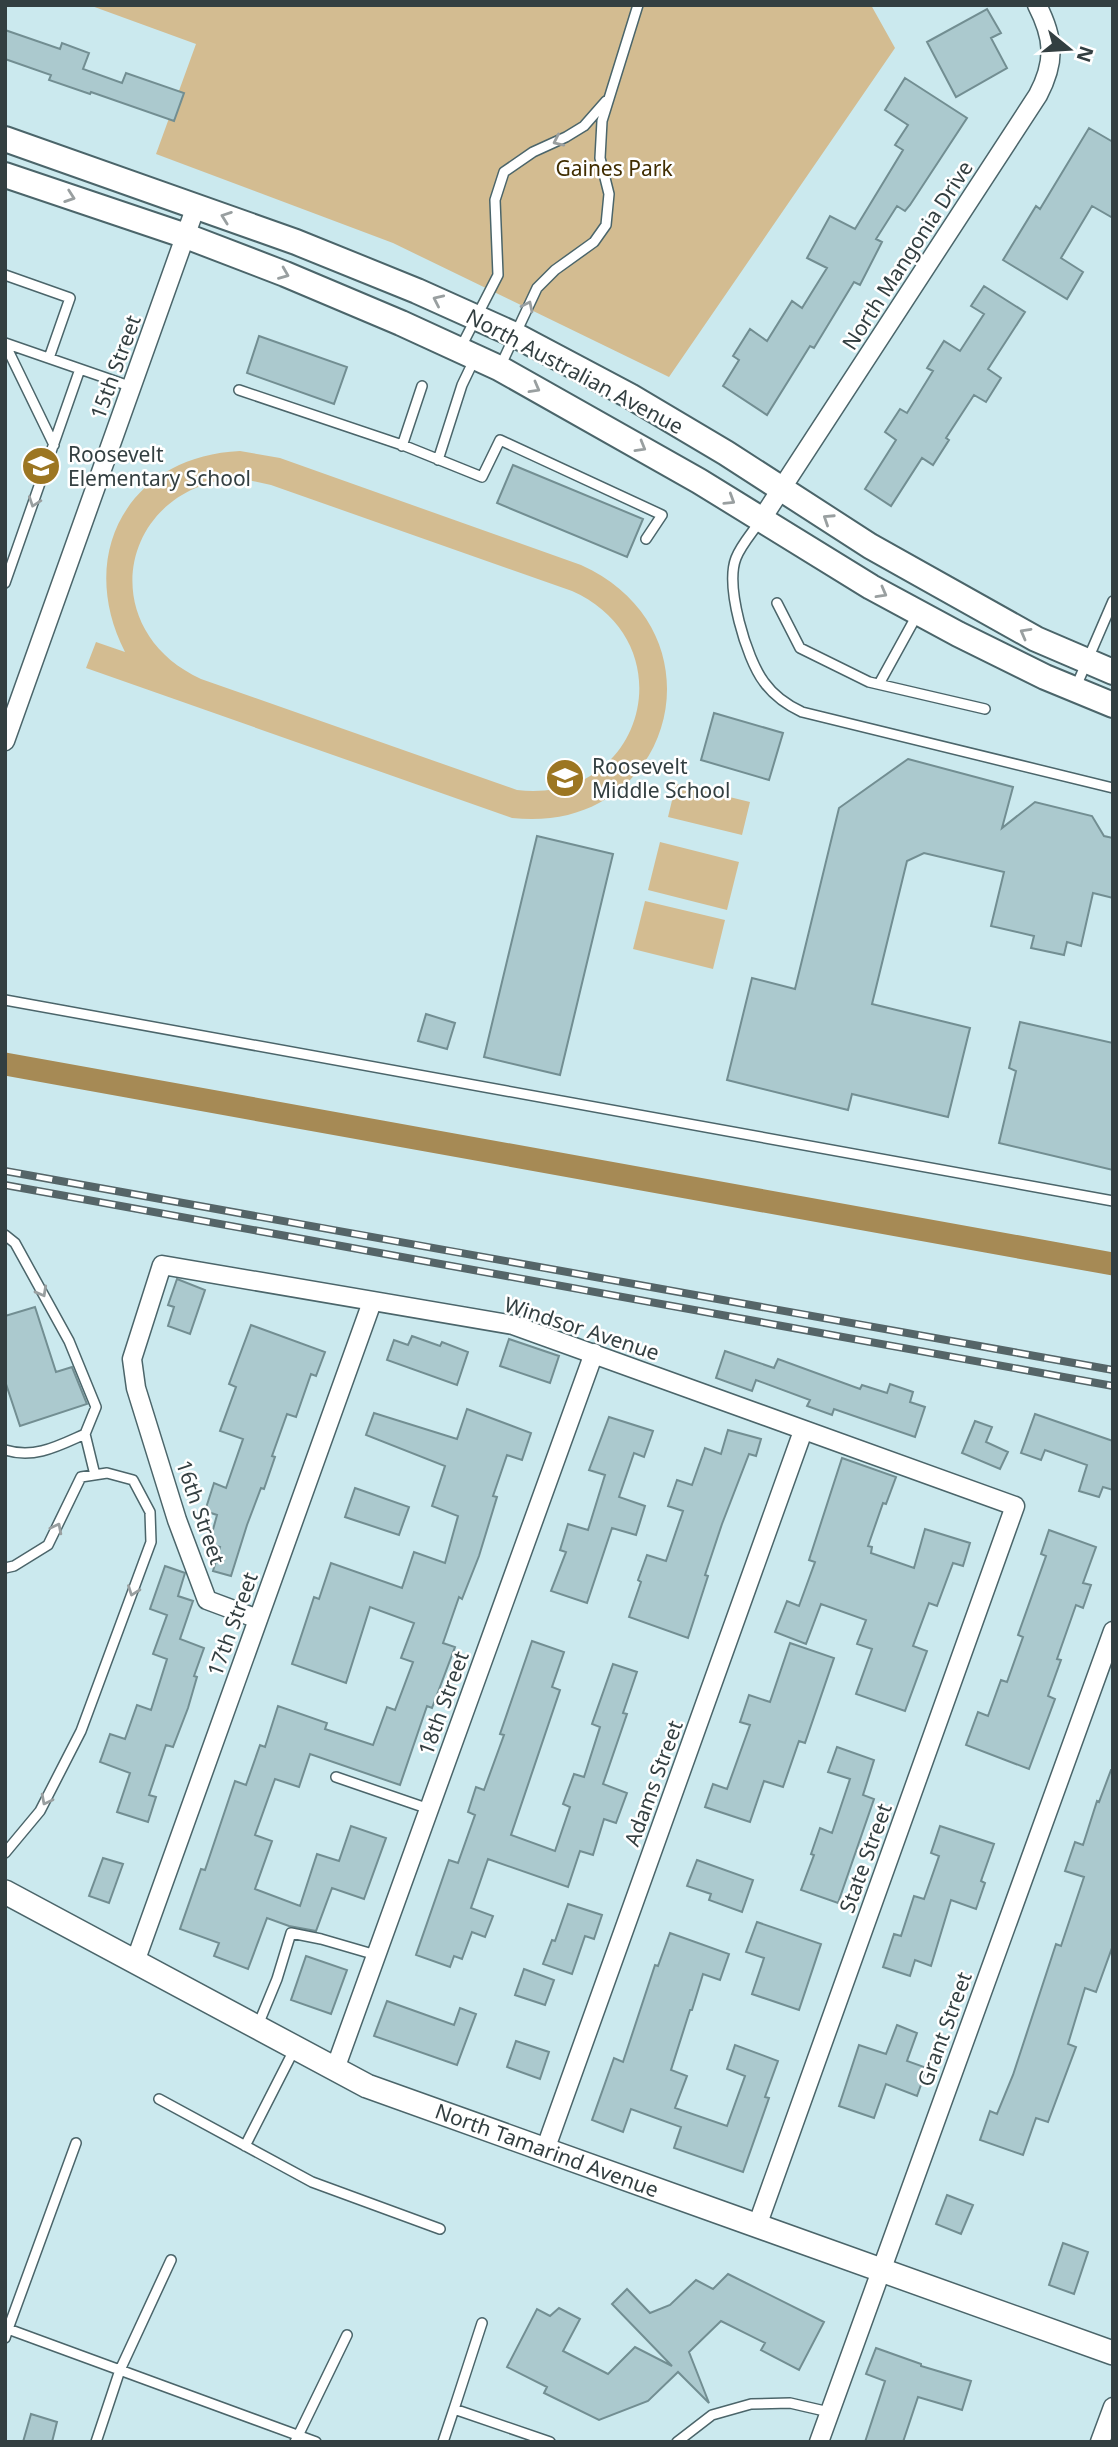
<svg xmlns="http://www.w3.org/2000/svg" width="1118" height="2447" viewBox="0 0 1118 2447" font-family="'Noto Sans',sans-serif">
	<rect width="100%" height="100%" fill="#cbe9ee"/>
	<path fill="#d3bc91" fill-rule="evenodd" d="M89 5H871L895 48 669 377 393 243 156 154 196 44Z
		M240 451 280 458 581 565C729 632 673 836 512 818L86 668 96 642 125 652C75 554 129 456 240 451ZM239 478 271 485 572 591C688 643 644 805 517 790L201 679C92 629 119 486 239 478Z
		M676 784 750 802 742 835 668 817Z
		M660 842 739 862 727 910 648 890Z
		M645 901 725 920 713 969 633 949Z"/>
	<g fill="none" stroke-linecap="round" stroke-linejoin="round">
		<path stroke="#a68a55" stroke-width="23" d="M5 1064 1113 1264"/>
	</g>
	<path fill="#abc9ce" stroke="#728e92" stroke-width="2" d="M987 9 1001 33 991 38 1007 68 956 97 927 42Z
		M5 30 60 49 62 43 89 53 83 69 122 83 126 73 184 93 174 121 91 92 90 94 49 80 51 75 5 59Z
		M905 78 967 118 910 205 905 211 897 206 876 239 882 242 860 285 854 282 814 348 810 346 767 415 723 386 739 360 733 356 750 329 767 341 792 301 802 308 827 268 807 258 830 216 855 229 903 150 895 145 908 125 885 110Z
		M1089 128 1113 142V218L1092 206 1061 258 1083 272 1067 299 1003 260 1036 206 1040 209Z
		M984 286 1025 312 988 369 1001 378 986 402 974 395 946 438 949 440 933 465 922 458 891 506 865 489 896 440 885 432 900 409 907 413 933 371 927 368 944 341 960 351 984 314 971 306Z
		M259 336 347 367 334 404 247 373Z
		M513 465 643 519 627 557 497 503Z
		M714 713 783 733 769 780 701 760Z
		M908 759 1013 787 1002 828 1035 802 1092 816 1104 836 1113 838V898L1093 893 1081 946 1067 942 1064 955 1031 948 1034 936 991 926 1004 872 924 853 907 861 872 1004 970 1028 948 1117 852 1094 848 1110 727 1080 752 978 795 989 839 808Z
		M537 836 613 854 560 1075 484 1057Z
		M426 1014 455 1023 447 1049 418 1041Z
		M1020 1022 1113 1043V1170L999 1143 1016 1071 1009 1068Z
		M177 1279 205 1290 190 1334 168 1326 174 1307 168 1305Z
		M35 1307 56 1372 72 1367 87 1404 20 1426 5 1381V1316Z
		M251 1325 325 1352 316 1376 311 1374 296 1417 287 1414 272 1456 275 1457 264 1489 261 1488 247 1525 231 1576 213 1571 220 1547 209 1544 217 1515 205 1511 214 1483 226 1488 243 1439 220 1431 236 1387 229 1384Z
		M412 1336 440 1346 442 1342 468 1352 457 1385 387 1360 394 1340 408 1345Z
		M509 1339 559 1356 550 1383 500 1366Z
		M725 1351 774 1368 778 1359 860 1389 862 1385 887 1393 890 1384 913 1392 910 1402 925 1407 915 1437 834 1409 832 1415 807 1406 810 1400 756 1380 752 1391 716 1378Z
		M467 1409 531 1433 522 1460 507 1455 493 1496 497 1497 479 1556 462 1599 459 1597 443 1643 455 1647 432 1708 427 1706 400 1785 310 1754 299 1787 275 1779 255 1835 272 1841 255 1889 300 1906 317 1854 339 1861 351 1826 386 1838 364 1899 332 1888 316 1931 289 1926 267 1918 248 1969 214 1956 219 1943 180 1929 201 1869 205 1870 235 1781 246 1785 260 1745 265 1747 278 1706 327 1723 325 1729 373 1745 387 1707 395 1710 413 1662 401 1658 414 1623 370 1607 346 1683 292 1664 314 1597 319 1599 331 1563 402 1588 414 1552 445 1563 458 1516 432 1506 445 1466 366 1435 374 1413 457 1439Z
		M1035 1414 1113 1441V1490L1103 1487 1099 1497 1079 1491 1087 1465 1045 1450 1041 1460 1021 1453Z
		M609 1417 653 1431 644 1457 634 1453 619 1497 645 1506 636 1535 612 1528 587 1603 551 1591 566 1552 560 1550 568 1524 588 1530 605 1475 589 1470Z
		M975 1421 992 1427 986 1442 1008 1452 1000 1469 962 1453Z
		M728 1430 761 1439 756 1456 749 1454 722 1524 705 1575 708 1576 688 1638 629 1617 641 1582 638 1580 647 1555 666 1561 683 1511 668 1506 677 1480 692 1485 705 1448 721 1454Z
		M842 1458 896 1477 886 1504 883 1503 868 1546 872 1547 871 1553 914 1568 925 1529 970 1543 963 1566 953 1563 937 1606 929 1603 913 1646 927 1651 905 1711 856 1694 872 1649 857 1644 866 1620 821 1604 806 1644 775 1632 787 1601 799 1606 815 1562 809 1560Z
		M355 1488 409 1507 399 1535 345 1517Z
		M1049 1530 1096 1547 1083 1583 1091 1585 1083 1608 1076 1605 1057 1659 1061 1660 1048 1696 1055 1699 1029 1769 966 1745 978 1712 988 1716 1001 1680 1007 1682 1023 1637 1018 1635 1046 1556 1041 1554Z
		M165 1566 185 1573 178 1596 193 1601 180 1639 204 1648 194 1676 197 1677 188 1708 173 1747 166 1745 149 1795 156 1797 148 1822 117 1812 130 1773 100 1762 110 1734 125 1739 137 1705 151 1710 167 1659 153 1654 167 1615 150 1609Z
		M532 1641 564 1652 552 1687 560 1690 511 1835 555 1851 570 1807 563 1804 574 1774 584 1777 600 1727 592 1724 613 1664 637 1672 623 1713 627 1714 603 1784 627 1793 616 1823 604 1819 593 1855 580 1851 568 1887 488 1859 471 1908 493 1916 485 1937 472 1932 462 1959 454 1956 450 1967 416 1955 449 1860 458 1863 475 1815 468 1812 476 1787 484 1790 504 1735 500 1734Z
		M790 1643 834 1658 805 1743 799 1741 783 1787 764 1781 750 1822 705 1807 713 1784 727 1789 750 1725 740 1722 749 1695 770 1702Z
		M837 1747 874 1760 863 1795 874 1799 838 1903 801 1890 814 1855 811 1854 820 1828 832 1833 850 1779 828 1772Z
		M1111 1770H1113V1945L1096 1992 1085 1988 1068 2044 1076 2047 1048 2122 1036 2118 1023 2155 980 2140 990 2111 997 2114 1013 2075 1056 1944 1061 1946 1084 1877 1065 1871 1075 1842 1083 1845 1097 1801 1099 1802Z
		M940 1826 994 1844 981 1881 985 1883 976 1909 951 1900 931 1966 915 1960 910 1976 883 1967 894 1934 901 1936 914 1896 924 1899 939 1856 931 1853Z
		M103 1858 123 1864 109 1903 89 1896Z
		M697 1860 753 1880 742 1912 709 1900 711 1894 687 1886Z
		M568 1904 602 1915 594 1939 585 1936 572 1974 543 1964 552 1940 555 1941Z
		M757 1922 821 1944 799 2010 752 1994 764 1958 746 1952Z
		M670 1933 729 1954 720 1980 703 1974 692 2010H690L671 2070 687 2076 675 2108 727 2126 745 2076 727 2069 735 2045 778 2061 765 2097 769 2098 743 2172 674 2148 681 2127 631 2109 623 2132 592 2120 614 2058 623 2062 655 1965 658 1966Z
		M306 1956 347 1970 331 2014 291 2000Z
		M524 1969 554 1980 545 2005 515 1995Z
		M387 2001 454 2025 460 2008 476 2014 457 2065 374 2036Z
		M897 2025 917 2033 907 2061 927 2068 917 2096 886 2084 874 2118 839 2106 859 2045 886 2054Z
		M516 2041 549 2052 540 2079 507 2067Z
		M947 2195 973 2205 961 2234 936 2224Z
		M1063 2243 1088 2252 1074 2294 1049 2285Z
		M728 2274 824 2322 799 2370 761 2350 765 2343 721 2321 689 2352 709 2403 678 2372 648 2401 599 2420 544 2393 547 2387 507 2367 537 2309 550 2316 559 2308 580 2319 563 2351 608 2374 635 2347 672 2366 612 2304 627 2289 650 2313 670 2305 696 2280 713 2289Z
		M876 2348 921 2364V2366L971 2381 962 2410 918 2397 903 2442H865L885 2381 866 2374Z
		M31 2414 57 2422 52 2442H23Z"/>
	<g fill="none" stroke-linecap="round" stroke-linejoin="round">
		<defs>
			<path id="service" d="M5 275 70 298 49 358
				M5 343 132 387
				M5 344 54 445
				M461 347 498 275 495 200 504 172 533 152 566 137 584 126 606 101
				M500 367 537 288 555 270 594 242 606 225 609 194 600 158 602 121 638 5
				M239 390 405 446 482 477 500 440 662 515 646 539
				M402 446 422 386
				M438 460 462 385 474 360
				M760 521C752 533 741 545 736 558 725 586 746 658 764 682 774 696 787 705 802 712L1113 788
				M5 583 80 369
				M777 603 800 648 869 682 985 709
				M879 684 917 615
				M1075 689 1113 601
				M5 1000 1113 1201
				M5 1235 15 1243 69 1341 96 1407 85 1434C58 1446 35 1459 5 1450
				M85 1434 95 1475
				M5 1568 14 1566 48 1545 81 1477 107 1473 133 1480 150 1512 151 1542 81 1731 40 1811 5 1853
				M336 1777 429 1809
				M258 2025 277 1979 291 1933 321 1939 376 1955
				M159 2099 312 2182 440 2229
				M245 2146 295 2048
				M6 2328 8 2329 76 2143
				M5 2338 8 2329 316 2442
				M454 2409 482 2323
				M96 2442 120 2370 171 2260
				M295 2442 347 2335
				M443 2442 454 2409 550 2442
				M677 2442 712 2415 751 2404 790 2403 829 2412"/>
			<path id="minor" d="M761 520 1038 95C1056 61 1054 38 1037 5
				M5 741 196 206
				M258 1619 207 1600 177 1520 136 1388 132 1359 162 1265 513 1325 1015 1506 757 2226
				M135 1962 372 1302
				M335 2069 594 1353
				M545 2150 803 1431
				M819 2442 1113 1631
				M1100 2442 1113 2407"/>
			<path id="tertiary" d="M5 1892 367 2086 1113 2353"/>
			<path id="secondary" d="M5 139 296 242 417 291 515 335 630 396 726 453 870 546 1036 639 1113 672
				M5 175 186 236 285 274 401 323 499 368 699 481 871 587 958 634 1045 677 1113 705"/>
		</defs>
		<use href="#service" stroke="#4b656a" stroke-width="12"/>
		<use href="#minor" stroke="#4b656a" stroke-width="21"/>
		<use href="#tertiary" stroke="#4b656a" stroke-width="26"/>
		<use href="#secondary" stroke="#4b656a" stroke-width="28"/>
		<use href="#service" stroke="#fff" stroke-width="9"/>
		<use href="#minor" stroke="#fff" stroke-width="18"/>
		<use href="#tertiary" stroke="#fff" stroke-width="23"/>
		<use href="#secondary" stroke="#fff" stroke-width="24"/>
		<defs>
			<path id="rail" d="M5 1171 1113 1370
				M5 1185 1113 1386"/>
		</defs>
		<use href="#rail" stroke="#556568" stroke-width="8"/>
		<use href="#rail" stroke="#fff" stroke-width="5" stroke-dasharray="16" stroke-linecap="butt"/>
	</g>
	<defs><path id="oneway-chevron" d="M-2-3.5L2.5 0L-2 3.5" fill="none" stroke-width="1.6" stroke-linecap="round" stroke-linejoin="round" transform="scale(1.75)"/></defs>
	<g stroke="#999fa0">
		<use href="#oneway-chevron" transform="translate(558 141) rotate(155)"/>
		<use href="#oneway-chevron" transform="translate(70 197) rotate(19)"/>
		<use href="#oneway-chevron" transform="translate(226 217) rotate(-160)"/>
		<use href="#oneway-chevron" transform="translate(284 274) rotate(22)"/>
		<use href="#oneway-chevron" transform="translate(438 300) rotate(-155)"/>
		<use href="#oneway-chevron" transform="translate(528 306) rotate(-64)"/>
		<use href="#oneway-chevron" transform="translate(535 388) rotate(29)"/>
		<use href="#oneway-chevron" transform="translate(641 447) rotate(30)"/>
		<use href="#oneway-chevron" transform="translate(730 500) rotate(32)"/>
		<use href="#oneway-chevron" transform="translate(34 502) rotate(109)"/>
		<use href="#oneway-chevron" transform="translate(828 519) rotate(-147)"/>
		<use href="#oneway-chevron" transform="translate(882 593) rotate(29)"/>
		<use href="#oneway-chevron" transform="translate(1025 633) rotate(-151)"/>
		<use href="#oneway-chevron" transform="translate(42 1292) rotate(61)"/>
		<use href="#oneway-chevron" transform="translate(57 1528) rotate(-63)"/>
		<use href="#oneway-chevron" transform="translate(133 1591) rotate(110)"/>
		<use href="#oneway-chevron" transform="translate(46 1800) rotate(117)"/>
	</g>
	<defs>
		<symbol id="school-disc" viewBox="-11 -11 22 22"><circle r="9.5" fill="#9c7622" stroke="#fff"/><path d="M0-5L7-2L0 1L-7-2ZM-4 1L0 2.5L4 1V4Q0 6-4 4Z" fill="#fff"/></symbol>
	</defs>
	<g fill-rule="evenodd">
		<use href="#school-disc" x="19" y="444" width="44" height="44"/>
		<use href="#school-disc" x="543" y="756" width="44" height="44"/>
	</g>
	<g text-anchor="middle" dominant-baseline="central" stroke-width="5" stroke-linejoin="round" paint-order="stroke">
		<g font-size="21" fill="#402d00" stroke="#fff">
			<text x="614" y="168">Gaines Park</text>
		</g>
		<g font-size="21" fill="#333f41" stroke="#fff">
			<text transform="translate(907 255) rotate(-57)">North Mangonia Drive</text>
			<text transform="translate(115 367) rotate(-70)">15th Street</text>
			<text transform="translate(575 371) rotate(28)">North Australian Avenue</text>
			<text transform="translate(582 1328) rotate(18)">Windsor Avenue</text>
			<text transform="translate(201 1512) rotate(71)">16th Street</text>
			<text transform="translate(232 1624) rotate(-70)">17th Street</text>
			<text transform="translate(443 1703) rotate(-70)">18th Street</text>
			<text transform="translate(653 1783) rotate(-70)">Adams Street</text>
			<text transform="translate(865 1858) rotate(-70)">State Street</text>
			<text transform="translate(944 2029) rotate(-70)">Grant Street</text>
			<text transform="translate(547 2150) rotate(20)">North Tamarind Avenue</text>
		</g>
		<g font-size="21" fill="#333f41" stroke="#fff" text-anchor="start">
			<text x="68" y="454">Roosevelt<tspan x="68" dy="24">Elementary School</tspan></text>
			<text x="592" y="766">Roosevelt<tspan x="592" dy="24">Middle School</tspan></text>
		</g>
	</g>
	<rect width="1118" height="2447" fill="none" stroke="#333f41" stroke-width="14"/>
	<g transform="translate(1069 49) rotate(108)" stroke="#ffffff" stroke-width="5" paint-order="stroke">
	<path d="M0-5L12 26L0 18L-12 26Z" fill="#333f41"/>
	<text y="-10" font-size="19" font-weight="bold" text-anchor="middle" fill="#333f41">N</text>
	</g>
</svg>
